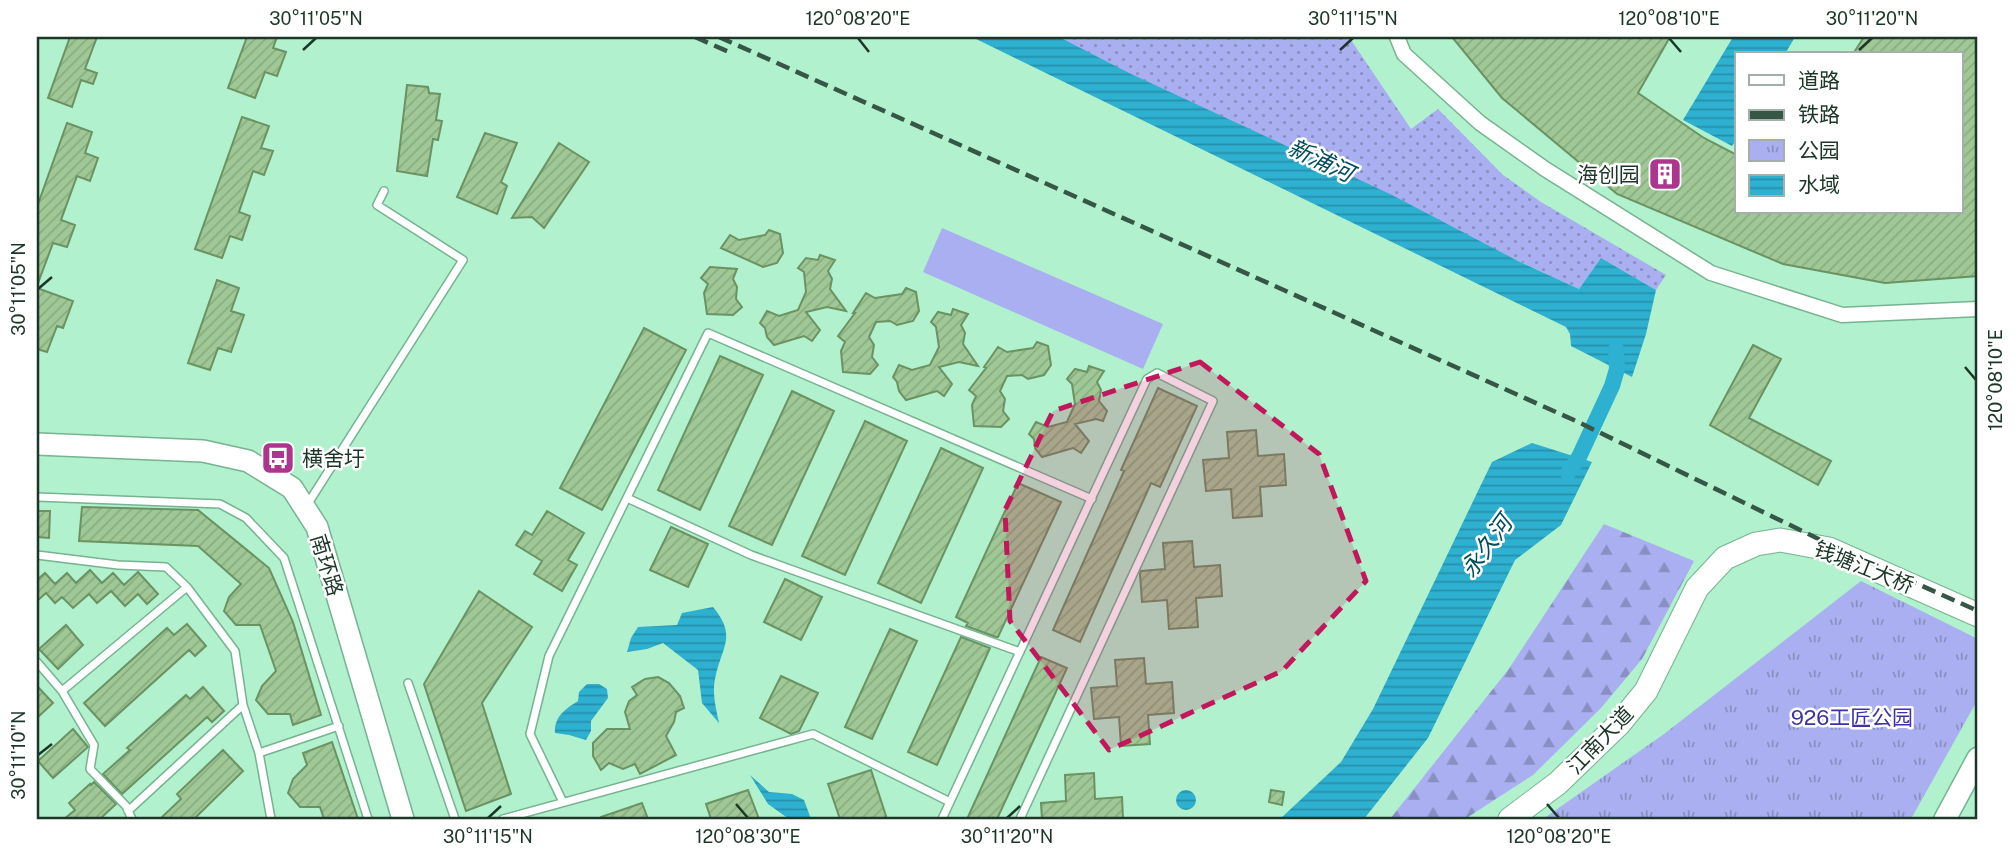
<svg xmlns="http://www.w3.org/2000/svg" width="2015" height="856" viewBox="0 0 2015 856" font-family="'Public Sans','Noto Sans SC',sans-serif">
	<defs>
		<pattern id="grass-dots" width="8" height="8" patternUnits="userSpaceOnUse" patternTransform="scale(1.75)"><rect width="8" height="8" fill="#a9aff0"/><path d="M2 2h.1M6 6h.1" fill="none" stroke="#898fc2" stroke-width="1.8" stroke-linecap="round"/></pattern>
		<pattern id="forest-firs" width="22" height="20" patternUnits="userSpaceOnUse" patternTransform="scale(1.75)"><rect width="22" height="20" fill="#a9aff0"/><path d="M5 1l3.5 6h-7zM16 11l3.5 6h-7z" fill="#898fc2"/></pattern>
		<pattern id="park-tufts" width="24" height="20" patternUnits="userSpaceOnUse" patternTransform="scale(1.75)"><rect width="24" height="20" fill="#a9aff0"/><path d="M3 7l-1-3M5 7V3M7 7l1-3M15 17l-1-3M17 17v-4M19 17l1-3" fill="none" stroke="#898fc2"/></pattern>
		<pattern id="water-rules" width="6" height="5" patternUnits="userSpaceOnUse" patternTransform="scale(1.75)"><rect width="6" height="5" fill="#2eb0d1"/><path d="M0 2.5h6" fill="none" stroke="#2690aa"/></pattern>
		<pattern id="building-hatch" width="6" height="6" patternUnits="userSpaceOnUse" patternTransform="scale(1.75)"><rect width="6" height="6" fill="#a0c896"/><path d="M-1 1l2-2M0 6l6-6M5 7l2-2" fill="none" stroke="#89ac81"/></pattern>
	</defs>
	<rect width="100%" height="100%" fill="#b1f1cd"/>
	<path fill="url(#grass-dots)" d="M1056 37H1349L1411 129 1438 109 1503 175 1541 202 1666 275 1656 290 1601 258 1579 289 1051 45Z"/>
	<path fill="url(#forest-firs)" d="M1604 524 1694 561 1642 659 1601 708 1533 775 1465 819H1390L1508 670Z"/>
	<path fill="url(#park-tufts)" d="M1861 581 1978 639V699L1911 819H1543L1664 734Z"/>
	<path fill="#a9aff0" d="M942 228 1163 324 1143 369 923 272Z"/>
	<path fill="url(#water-rules)" d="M972 37H1059L1129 73 1390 194 1518 261 1579 289 1601 258 1656 290 1646 334 1632 377 1571 346 1570 334 1566 327Z
		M1733 37H1795L1785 54H1737V138L1732 146 1683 120Z
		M1532 443 1592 462 1561 525 1515 560 1428 738 1364 819H1280L1341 762 1373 709 1492 462Z
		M713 607C738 637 721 647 715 679 712 693 716 709 719 723L702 703 698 670 663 643 647 649 627 652 631 638 638 627 677 625 682 613Z
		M587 684H599L607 689 608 698 591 721V731L586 740 569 735 555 733C554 717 565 709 578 701L579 692Z
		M750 775 769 792 792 794 804 800 811 819H789L768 804Z
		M1176 800a10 10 0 1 1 20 0a10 10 0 1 1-20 0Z"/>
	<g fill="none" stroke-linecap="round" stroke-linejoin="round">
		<path stroke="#2eb0d1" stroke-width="16" d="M1568 473 1579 457 1612 386 1617 369 1616 349"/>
	</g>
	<path fill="url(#building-hatch)" stroke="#6b9262" stroke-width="2" d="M70 37H97L85 69 97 73 93 84 81 80 72 107 48 98Z
		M247 37H277L273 48 286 52 277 76 265 72 255 98 228 88Z
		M1452 37H1670L1638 93 1704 138 1737 155V212H1961V54H1853L1864 37H1978V276L1885 283 1783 264 1617 194 1502 98Z
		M407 85 428 87 429 93 440 94 436 120 442 121 438 140 433 139 427 176 397 171Z
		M242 117 269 126 261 148 273 151 264 175 253 171 239 212 250 216 242 240 230 236 222 258 195 249Z
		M67 123 92 132 85 153 98 158 90 181 77 176 61 220 75 225 67 247 53 243 38 283H37V207Z
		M485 133 517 143 501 182 507 186 497 214 457 197Z
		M559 143 589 162 544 228 532 217 512 218Z
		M769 230 780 234 783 253 777 263 763 267 721 248 730 235 739 240 765 235Z
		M820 255 835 260 828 271 832 279 830 289 846 311 827 307 806 312 820 330 812 341 804 336 774 345 767 337 765 328 760 323 767 311 779 316 798 310 806 292 804 272 798 268 806 258 818 260Z
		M710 267 737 269 733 279 737 287 736 299 742 307 733 315 707 314 704 293 708 284 701 278Z
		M217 280 239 288 231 311 244 315 231 352 218 348 210 370 188 363Z
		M37 288 73 301 63 328 57 326 47 352 37 349Z
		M906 288 916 292 919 311 913 321 897 325 890 321 876 322 869 337 874 345 872 357 878 365 870 374 843 372 841 351 845 342 838 336 855 313H853L866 293 875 298 902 294Z
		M953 309 968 314 961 325 965 333 963 344 978 366 959 362 939 367 952 384 944 396 937 391 906 400 899 391 897 382 893 377 899 365 912 370 930 365 939 347 936 327 931 322 938 312 951 315Z
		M644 328 686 350 602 510 560 488Z
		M1037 342 1048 346 1051 365 1044 375 1028 379 1022 375 1007 376 1000 391 1005 399 1003 411 1009 419 1001 427 974 426 972 405 976 396 969 390 986 368 984 367 998 347 1007 352 1033 348Z
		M1753 345 1781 359 1749 418 1831 461 1818 485 1710 425Z
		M720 356 763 375 700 510 658 490Z
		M1089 366 1104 371 1097 382 1101 390 1099 401 1107 411 1103 421 1096 419 1075 424 1089 441 1081 453 1073 448 1042 457 1035 448 1034 439 1029 434 1036 422 1048 427 1067 422 1075 404 1072 384 1067 379 1075 369 1087 372Z
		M1158 388 1197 406 1160 487 1151 483 1080 642 1053 630 1124 471 1121 470Z
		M792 391 834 411 772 545 729 526Z
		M865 421 907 441 845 575 802 556Z
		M1256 430 1258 456 1284 454 1286 485 1260 487 1262 516 1233 518 1231 489 1206 491 1203 460 1229 458 1227 432Z
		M941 448 983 468 921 603 878 583Z
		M1018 483 1061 502 998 637H996L966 626 968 623 956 617Z
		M82 507 198 510 269 568 293 622 321 715 293 725 290 714H268L256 700 262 686 276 671 260 625H236L224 611 229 597 241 584 198 546 79 541Z
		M37 511H50L49 538 37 537Z
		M547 511 584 533 568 560 577 565 562 591 534 574 542 561 516 545 525 531 532 535Z
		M671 527 708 544 688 587 650 570Z
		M1192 541 1194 567 1220 565 1222 596 1196 598 1198 627 1169 629 1167 600 1142 602 1140 574 1141 571 1165 569 1163 543Z
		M90 570 102 583 113 573 124 585 138 572 158 594 147 604 138 594 125 606 111 591 97 603 89 594 73 608 62 597 55 603 46 593 37 601V580L45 573 55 584 67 573 76 583Z
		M785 579 822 597 801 640 764 622Z
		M479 591 532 627 482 703 511 794 466 811 424 684Z
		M187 624 206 646 195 656 189 650 105 726 84 703 167 628 174 635Z
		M66 625 83 645 58 669 39 649Z
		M890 629 917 641 872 739 845 727Z
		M961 637 990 648 937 765 908 752Z
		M1041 657 1067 668 997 819H967Z
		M1144 658 1146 684 1172 682 1174 713 1148 715 1150 744 1121 746 1119 717 1094 719 1091 688 1117 686 1115 660Z
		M781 676 818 693 799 731 791 734 760 718Z
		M658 677 669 683 680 696 684 708 676 712 674 722 666 736 676 755 640 774 635 764 623 769 609 763 601 770 593 756V743L607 729H630L625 712 629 701 637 695 632 687 645 679Z
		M37 686 53 703 37 718Z
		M203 687 224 711 212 722 207 717 122 794 103 774 130 750 127 748 186 695 190 699Z
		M73 729 88 747 53 778 38 761Z
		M332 742 358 819H324L320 807H300L288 793 293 779 307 765 303 753Z
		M223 750 243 771 194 819H160L181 799 177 794Z
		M871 770 887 819H840L828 784Z
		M1094 773 1095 799 1122 797 1123 819H1042L1041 803 1066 801 1065 775Z
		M94 782 116 804 100 819H64L75 810 69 803 90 784 91 785Z
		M748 790 759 819H711L706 804Z
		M1271 790 1284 792 1282 805 1269 802Z
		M642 803 648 819H601V817Z"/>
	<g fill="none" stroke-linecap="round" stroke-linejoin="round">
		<defs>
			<path id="lane" d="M37 497 220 504 246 518 284 558 368 819
				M627 498 751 555 1020 652
				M307 505 463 260 377 205 384 191
				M37 555 118 565 166 567 187 587 235 651 243 705 259 753 271 819
				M37 662 62 691 94 745 90 769 126 806 132 819
				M408 683 455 819
				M62 691 187 587
				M259 753 339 726
				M563 802 530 734 549 656 708 333 1092 499
				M128 811 243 705
				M503 819 813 734 950 802
				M942 819 1147 379 1157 373 1213 401 1020 819"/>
			<path id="street" d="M1397 37 1404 54 1480 123 1545 169 1711 273 1842 315 1978 309"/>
			<path id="secondary" d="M37 444 203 451 248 461 292 488 317 527 403 819
				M1945 819 1978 758"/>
			<path id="primary" d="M1510 819 1558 783 1619 724 1646 691 1697 588 1725 558 1756 544 1780 540 1829 549 1978 615"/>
		</defs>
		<use href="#lane" stroke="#75b391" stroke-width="10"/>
		<use href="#street" stroke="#75b391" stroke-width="17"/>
		<use href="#secondary" stroke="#75b391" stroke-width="24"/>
		<use href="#primary" stroke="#75b391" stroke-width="25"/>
		<use href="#lane" stroke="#fff" stroke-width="7"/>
		<use href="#street" stroke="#fff" stroke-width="14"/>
		<use href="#secondary" stroke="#fff" stroke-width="21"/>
		<use href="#primary" stroke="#fff" stroke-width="23"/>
		<path stroke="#365745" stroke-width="4.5" stroke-dasharray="14 7" stroke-linecap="butt" d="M695 37 729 52
			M719 37 1576 421 1831 545 1978 611"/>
	</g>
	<path fill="#c2185b" fill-opacity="0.2" stroke="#c2185b" stroke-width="5" stroke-dasharray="14 9" stroke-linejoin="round" d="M1200 362 1319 454 1366 581 1282 671 1109 750 1010 621 1005 510 1053 411Z"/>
	<path fill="none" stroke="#1c3628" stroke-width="2.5" d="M858 38 869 52M1669 38 1681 52M303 50 316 38M1340 50 1353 38M1859 50 1872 38M38 289 52 277M1965 367 1976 380M38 755 52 744M736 804 748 818M1547 804 1559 818M488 818 501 806M1007 818 1020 806"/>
	<defs>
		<symbol id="building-square" viewBox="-11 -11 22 22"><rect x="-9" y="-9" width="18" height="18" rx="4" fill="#ac368e" stroke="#fff"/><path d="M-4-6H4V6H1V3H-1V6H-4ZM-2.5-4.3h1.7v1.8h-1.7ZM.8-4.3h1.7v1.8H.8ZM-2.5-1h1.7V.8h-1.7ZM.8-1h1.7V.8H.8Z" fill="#fff"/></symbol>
		<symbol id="bus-square" viewBox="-11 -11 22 22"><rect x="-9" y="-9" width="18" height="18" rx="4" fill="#ac368e" stroke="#fff"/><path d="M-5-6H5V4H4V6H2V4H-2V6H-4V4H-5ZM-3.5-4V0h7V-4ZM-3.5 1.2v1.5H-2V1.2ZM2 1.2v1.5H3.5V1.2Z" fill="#fff"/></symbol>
	</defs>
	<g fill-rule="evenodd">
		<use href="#building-square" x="1646" y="155" width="38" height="38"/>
		<use href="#bus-square" x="259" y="439" width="38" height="38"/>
	</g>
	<g text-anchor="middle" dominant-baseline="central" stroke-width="5" stroke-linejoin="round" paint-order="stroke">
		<g font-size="21" fill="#1c3628" stroke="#fff" text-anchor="end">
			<text x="1640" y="174">海创园</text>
			<text x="302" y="458" text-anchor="start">横舍圩</text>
		</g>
		<g font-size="21" fill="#1c3628" stroke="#fff">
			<text transform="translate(327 565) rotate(73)">南环路</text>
			<text transform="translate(1864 567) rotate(22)">钱塘江大桥</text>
			<text transform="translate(1600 740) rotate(-46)">江南大道</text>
		</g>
		<g font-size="21" fill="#3e32a5" stroke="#fff">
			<text x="1852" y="717">926工匠公园</text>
		</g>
		<g font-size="23" font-style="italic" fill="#004c5d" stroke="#fff">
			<text transform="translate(1321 160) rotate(25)">新浦河</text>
			<text transform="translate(1486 546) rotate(-54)">永久河</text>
		</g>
	</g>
	<rect width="2015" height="856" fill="none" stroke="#ffffff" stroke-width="77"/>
	<rect x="1735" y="52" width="228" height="161" fill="#ffffff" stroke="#a4afa9" stroke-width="2"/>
	<rect x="1749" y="75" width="35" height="10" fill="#ffffff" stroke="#a4afa9" stroke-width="2"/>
	<text x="1798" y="88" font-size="21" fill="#1c3628">道路</text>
	<rect x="1749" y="110" width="35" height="10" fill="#365745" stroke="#a4afa9" stroke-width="2"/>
	<text x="1798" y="122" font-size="21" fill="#1c3628">铁路</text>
	<rect x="1749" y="140" width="35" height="21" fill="url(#park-tufts)" stroke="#a4afa9" stroke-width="2"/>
	<text x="1798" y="158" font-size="21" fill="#1c3628">公园</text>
	<rect x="1749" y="175" width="35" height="21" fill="url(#water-rules)" stroke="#a4afa9" stroke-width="2"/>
	<text x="1798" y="192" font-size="21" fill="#1c3628">水域</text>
	<rect x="38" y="38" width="1938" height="780" fill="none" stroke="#1c3628" stroke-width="2.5"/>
	<g font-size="18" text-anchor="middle" fill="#1c3628">
		<text x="316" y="25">30°11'05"N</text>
		<text x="858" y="25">120°08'20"E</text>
		<text x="1353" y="25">30°11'15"N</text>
		<text x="1669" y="25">120°08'10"E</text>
		<text x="1872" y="25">30°11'20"N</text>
		<text transform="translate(19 289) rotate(-90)" y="6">30°11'05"N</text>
		<text transform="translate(1996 380) rotate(-90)" y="6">120°08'10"E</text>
		<text transform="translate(19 755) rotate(-90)" y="6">30°11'10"N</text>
		<text x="488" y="843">30°11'15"N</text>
		<text x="748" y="843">120°08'30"E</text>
		<text x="1007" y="843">30°11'20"N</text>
		<text x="1559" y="843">120°08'20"E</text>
	</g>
</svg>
